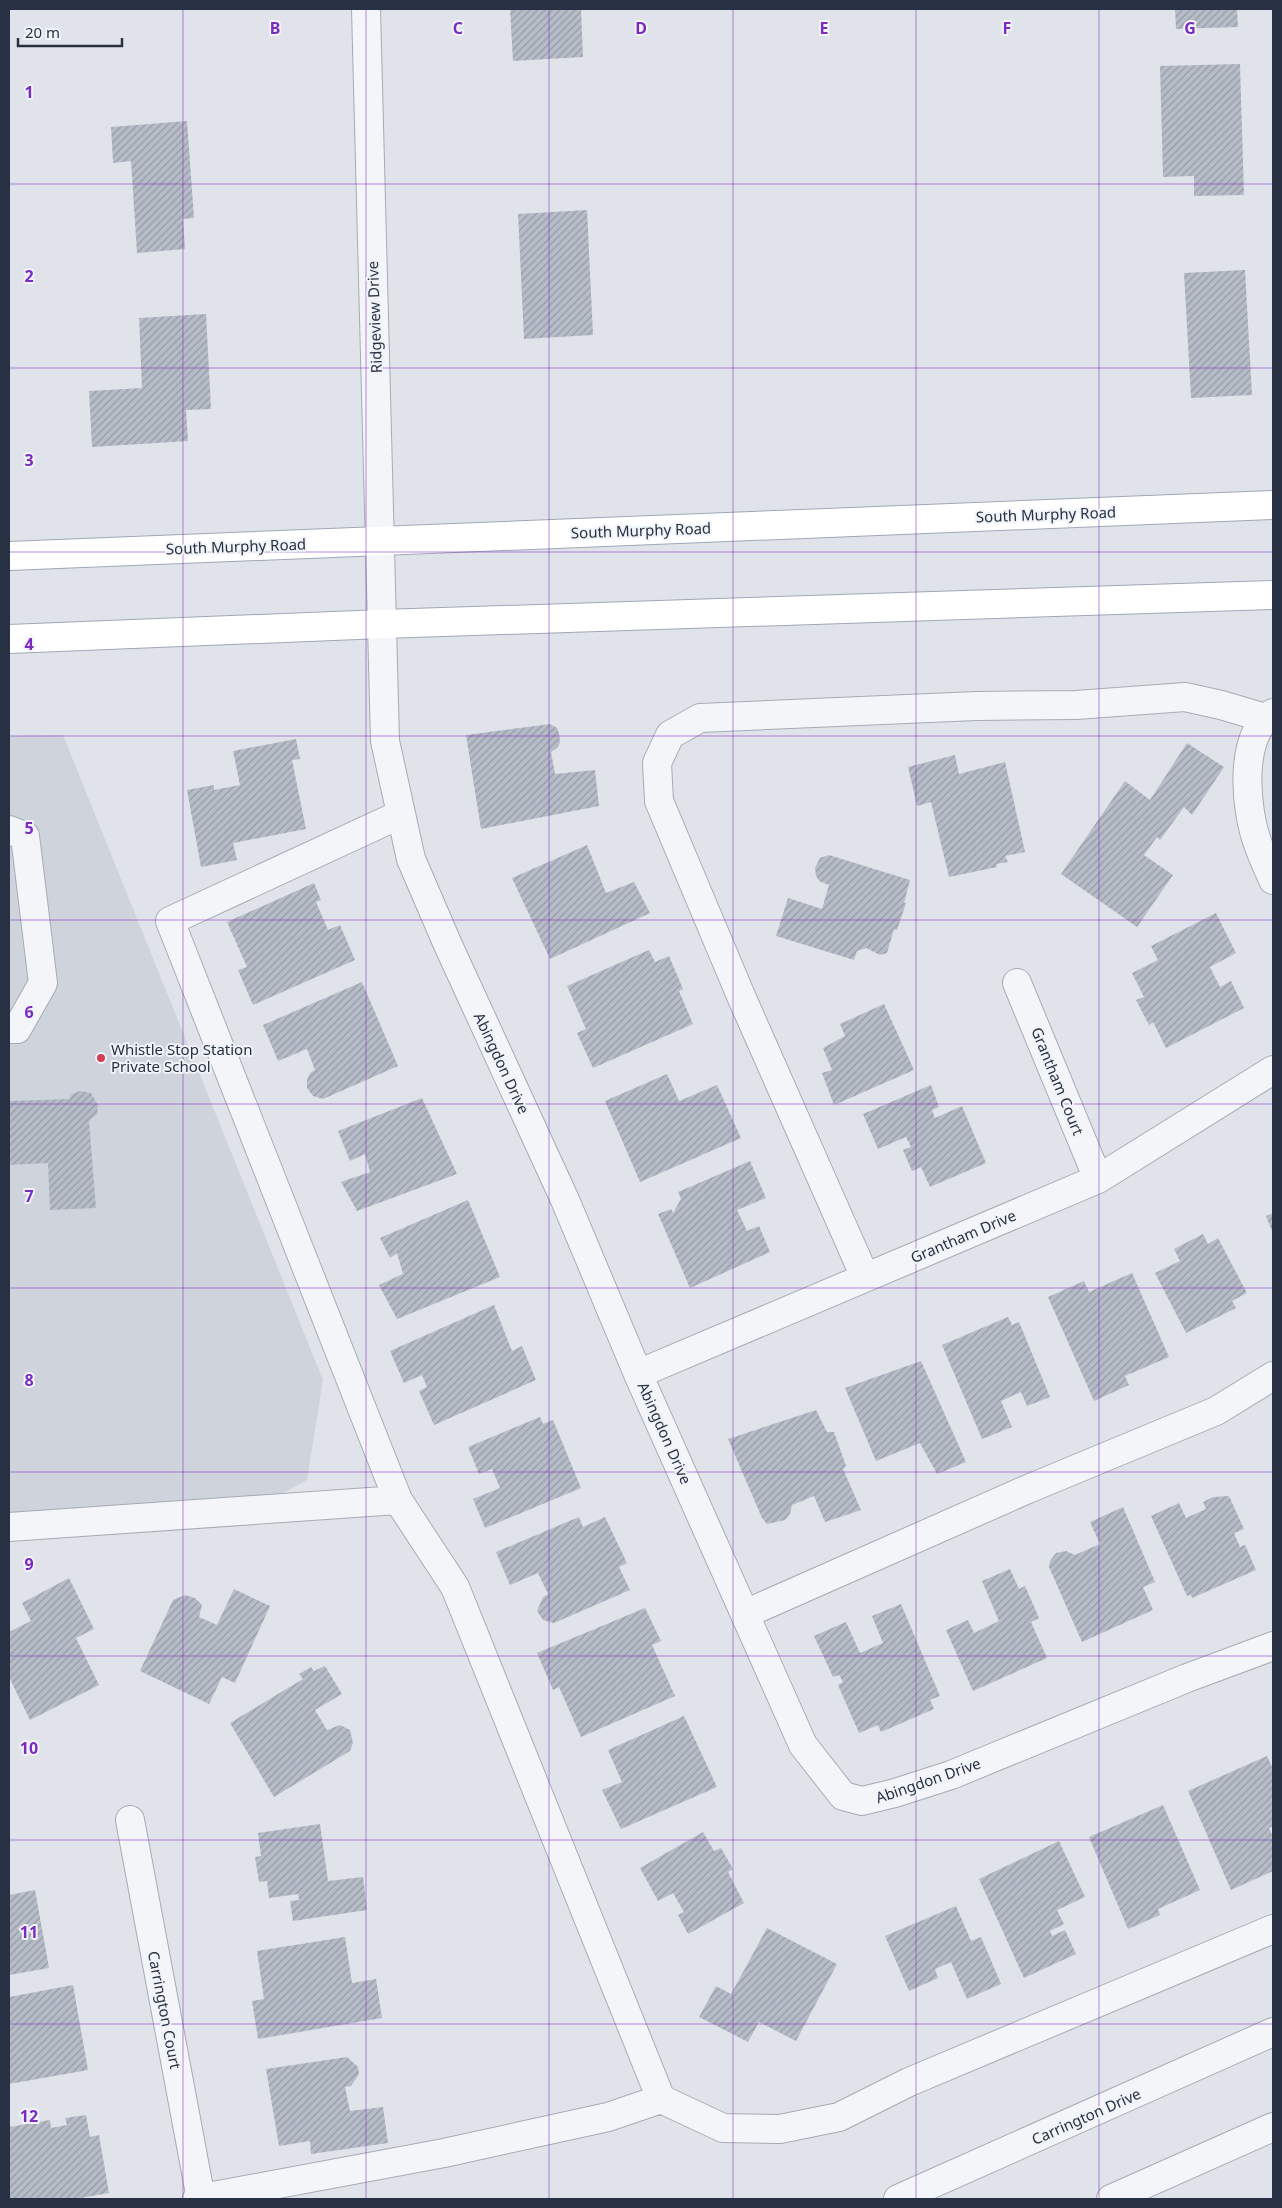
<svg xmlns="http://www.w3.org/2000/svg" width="1282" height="2208" viewBox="0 0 1282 2208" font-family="'Noto Sans',sans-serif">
	<defs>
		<pattern id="building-hatch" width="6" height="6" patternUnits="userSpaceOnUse" patternTransform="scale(1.25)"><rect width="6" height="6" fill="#b7bdc8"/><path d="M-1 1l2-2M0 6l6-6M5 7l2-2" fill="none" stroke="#959aa4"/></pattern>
	</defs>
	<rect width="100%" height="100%" fill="#e0e4ea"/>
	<path fill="#ced3dc" d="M63 735 323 1380 307 1480 272 1499 9 1514V736Z"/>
	<path fill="url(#building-hatch)" d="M510 9H581L583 57 513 61Z
		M1175 9H1237L1238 27 1176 29Z
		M1240 64 1244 195 1194 196V176L1163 177 1160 66Z
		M187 121 194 218 183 219 185 249 137 253 131 161 113 163 111 127Z
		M587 210 593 335 524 339 518 214Z
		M1245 270 1252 395 1191 398 1184 273Z
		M206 314 211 409 186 410 188 441 92 447 89 391 142 388 139 318Z
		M550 724 557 728 559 733 560 742 558 747 551 752 555 774 595 770 599 806 481 829 466 735Z
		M296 739 300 759 292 760 306 829 233 843 237 860 201 867 187 790 214 785V790L240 785 233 751Z
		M1187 743 1224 767 1192 815 1184 807 1160 840 1157 837 1144 855 1173 875 1137 927 1061 874 1125 781 1150 800Z
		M955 755 959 774 1005 762 1025 852 1005 856 1008 862 996 864 997 867 949 877 931 802 917 806 908 767Z
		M587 845 606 893 634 882 650 913 550 959 512 878Z
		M829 855 910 880 904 903H906L897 930 894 929 887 953 880 955 866 948 857 951 854 960 776 936 788 898 822 909 829 885 819 881 816 876 815 868 820 858Z
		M314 883 321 900 316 902 328 930 340 925 355 960 253 1005 238 970 247 967 227 922Z
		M1216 913 1236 953 1210 967 1220 987 1231 981 1244 1008 1166 1048 1153 1022 1149 1025 1136 1000 1144 997 1132 973 1158 960 1151 946Z
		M649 950 655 962 669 956 683 989 679 991 693 1024 593 1068 577 1033 586 1029 567 986Z
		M362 982 398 1066 323 1099 313 1096 307 1088V1080L310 1073 315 1070 307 1049 278 1061 263 1025Z
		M884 1004 914 1070 834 1105 822 1073 832 1070 823 1048 845 1036 840 1024Z
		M667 1074 679 1101 717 1085 741 1138 640 1182 605 1101Z
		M931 1085 939 1107 932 1110 935 1118 962 1106 986 1163 930 1187 921 1167 912 1171 903 1150 911 1147 906 1137 878 1149 863 1114Z
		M80 1091 91 1093 98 1105 97 1114 89 1121 96 1208 50 1210 48 1163 9 1165V1101L69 1099 72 1094Z
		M422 1098 457 1174 357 1211 341 1182 370 1172 365 1154 350 1161 338 1131Z
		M750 1161 766 1198 737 1210 747 1231 759 1226 770 1252 690 1288 658 1214 671 1209 673 1213 681 1199 678 1192Z
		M468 1200 500 1277 397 1319 379 1285 403 1274 397 1253 390 1258 380 1238Z
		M1273 1213V1234L1266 1216Z
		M1203 1234 1208 1244 1218 1238 1247 1293 1232 1301 1236 1308 1186 1333 1155 1273 1180 1261 1174 1249Z
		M1132 1273 1169 1357 1125 1376 1129 1385 1094 1401 1048 1297 1084 1281 1089 1292Z
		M494 1305 512 1351 522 1346 536 1380 434 1425 419 1391 427 1387 422 1375 404 1383 390 1351Z
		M1008 1317 1012 1325 1019 1322 1050 1397 1027 1406 1021 1392 1001 1401 1012 1427 982 1439 942 1345Z
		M921 1361 966 1462 937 1474 920 1443 876 1461 845 1388Z
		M816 1410 827 1432H834L846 1466 843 1469 861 1510 825 1522 814 1496 792 1505 790 1514 785 1520 767 1524 762 1518 728 1439Z
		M540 1417 543 1424 553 1420 581 1488 485 1528 473 1499 500 1488 492 1469 479 1474 468 1447Z
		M1229 1496 1244 1529 1234 1533 1240 1547 1245 1545 1256 1570 1192 1598 1191 1595 1187 1596 1151 1516 1179 1503 1186 1518 1206 1509 1203 1502 1213 1497Z
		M1123 1507 1155 1582 1143 1587 1153 1610 1082 1642 1049 1567 1050 1561 1056 1553 1066 1551 1075 1555 1100 1544 1090 1522Z
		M579 1517 583 1527 605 1517 627 1563 619 1567 630 1590 554 1623 543 1620 537 1611 543 1597 548 1594 538 1573 510 1585 496 1552Z
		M1010 1569 1019 1589 1025 1586 1039 1618 1031 1622 1047 1658 973 1691 946 1630 968 1620 974 1633 999 1621 982 1581Z
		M69 1578 94 1629 76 1638 99 1685 30 1720 9 1677V1632L31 1621 22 1603Z
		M234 1589 270 1606 235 1683 222 1677 209 1704 140 1671 173 1600 185 1595 195 1598 202 1605 199 1617 217 1625Z
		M901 1604 940 1696 930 1700 934 1709 881 1732 878 1725 859 1733 838 1685 843 1682 839 1675 833 1677 814 1636 846 1622 860 1653 883 1643 872 1616Z
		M645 1608 661 1641 652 1645 675 1696 581 1737 559 1687 553 1690 537 1653Z
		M325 1666 342 1694 315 1710 327 1730 340 1725 350 1730 353 1743 350 1751 274 1797 230 1723 303 1679 299 1674 311 1667 314 1671Z
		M684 1716 717 1787 621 1829 602 1790 622 1782 608 1750Z
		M1267 1756 1273 1769V1826L1269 1828 1273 1837V1871L1231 1890 1188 1791Z
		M1163 1805 1200 1890 1158 1909 1160 1915 1128 1929 1089 1837Z
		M320 1824 328 1881 363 1877 367 1910 293 1921 290 1901 299 1900 298 1894 269 1898 267 1881 259 1882 255 1857 261 1856 258 1833Z
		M703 1832 714 1851 721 1848 733 1869 728 1872 744 1903 688 1934 678 1915 684 1912 673 1893 658 1901 640 1868Z
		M1059 1841 1085 1897 1057 1910 1064 1924 1050 1931 1052 1936 1065 1930 1076 1954 1024 1978 979 1879Z
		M35 1890 49 1968 9 1975V1895Z
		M956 1906 971 1941 981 1937 1001 1984 967 1999 951 1962 935 1969 938 1978 909 1991 885 1936Z
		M767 1928 837 1964 796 2041 759 2022 748 2042 699 2017 716 1986 731 1994Z
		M345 1937 352 1983 376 1979 382 2018 258 2039 252 2001 264 1999 257 1951Z
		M73 1985 88 2070 9 2084V1997Z
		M347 2057 358 2067 359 2074 351 2086 345 2087 350 2111 383 2107 388 2143 311 2154 310 2141 279 2146 266 2069Z
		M86 2115 90 2137 99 2135 109 2193 75 2199H9V2127L50 2120 51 2128 67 2125 65 2118Z"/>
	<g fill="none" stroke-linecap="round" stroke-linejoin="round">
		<defs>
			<path id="minor" d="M366 9 385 741 411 859 448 945 565 1200 638 1374 803 1745 843 1796 862 1801 895 1793 951 1775 1187 1678 1273 1646
				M1273 713C1238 736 1245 809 1258 844 1262 856 1268 868 1273 880
				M9 830 25 836 43 983 17 1029H9
				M1017 983 1098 1179
				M865 1277 741 996 659 801 657 763 670 735 700 718 976 706 1076 705 1185 697 1221 705 1265 718
				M638 1374 1098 1179 1273 1070
				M398 1500 170 921 401 814
				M9 1527 398 1500 455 1587 661 2099 608 2117 444 2153 197 2199
				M745 1614 1028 1489 1216 1411 1273 1376
				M130 1820 201 2199
				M661 2099 723 2128 780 2129 839 2117 909 2082 1273 1929
				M898 2199 1273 2032
				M1111 2199 1273 2127"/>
			<path id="major" d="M9 556 1273 505
				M9 639 382 624 1273 595"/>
		</defs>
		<use href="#minor" stroke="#a5abb5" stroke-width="30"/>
		<use href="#major" stroke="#9fa8b7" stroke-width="30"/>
		<use href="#minor" stroke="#f3f5f8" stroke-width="28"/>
		<use href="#major" stroke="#fff" stroke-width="28"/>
	</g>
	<path fill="none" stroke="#7b2cbf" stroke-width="1" stroke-opacity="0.55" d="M183 9V2199M366 9V2199M549 9V2199M733 9V2199M916 9V2199M1099 9V2199M9 184H1273M9 368H1273M9 552H1273M9 736H1273M9 920H1273M9 1104H1273M9 1288H1273M9 1472H1273M9 1656H1273M9 1840H1273M9 2024H1273"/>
	<circle fill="#d63e53" stroke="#f0f3f7" stroke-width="2" cx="101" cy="1058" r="5"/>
	<g text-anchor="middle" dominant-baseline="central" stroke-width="4" stroke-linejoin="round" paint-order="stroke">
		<g font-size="15" fill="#283143" stroke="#f0f3f7">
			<text transform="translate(374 317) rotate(-92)">Ridgeview Drive</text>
			<text transform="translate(1046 514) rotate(-2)">South Murphy Road</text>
			<text transform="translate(641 530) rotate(-2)">South Murphy Road</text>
			<text transform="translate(236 546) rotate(-2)">South Murphy Road</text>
			<text transform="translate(502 1063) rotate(65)">Abingdon Drive</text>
			<text transform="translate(1058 1081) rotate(68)">Grantham Court</text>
			<text transform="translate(963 1236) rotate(-23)">Grantham Drive</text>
			<text transform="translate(665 1433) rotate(66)">Abingdon Drive</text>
			<text transform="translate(928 1780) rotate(-19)">Abingdon Drive</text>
			<text transform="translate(165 2010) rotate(79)">Carrington Court</text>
			<text transform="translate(1086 2116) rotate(-24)">Carrington Drive</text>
		</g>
		<g font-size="15" fill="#283143" stroke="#f0f3f7" text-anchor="start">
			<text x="111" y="1049">Whistle Stop Station<tspan x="111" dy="17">Private School</tspan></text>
		</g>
	</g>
	<g font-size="16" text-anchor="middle" font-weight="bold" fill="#7b2cbf" stroke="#f0f3f7" stroke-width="4" stroke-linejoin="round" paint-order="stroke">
		<text x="275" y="34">B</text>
		<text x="458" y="34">C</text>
		<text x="641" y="34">D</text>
		<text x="824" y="34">E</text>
		<text x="1007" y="34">F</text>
		<text x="1190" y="34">G</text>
		<text x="29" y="98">1</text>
		<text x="29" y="282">2</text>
		<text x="29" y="466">3</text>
		<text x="29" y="650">4</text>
		<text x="29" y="834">5</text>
		<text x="29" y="1018">6</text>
		<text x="29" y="1202">7</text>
		<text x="29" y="1386">8</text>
		<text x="29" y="1570">9</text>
		<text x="29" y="1754">10</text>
		<text x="29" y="1938">11</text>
		<text x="29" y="2122">12</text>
	</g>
	<rect width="1282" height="2208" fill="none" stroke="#283143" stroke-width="20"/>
	<path d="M18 38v8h104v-8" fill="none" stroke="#283143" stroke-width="2.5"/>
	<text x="25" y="38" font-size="15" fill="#283143" stroke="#f0f3f7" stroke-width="4" paint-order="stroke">20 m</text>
</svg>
